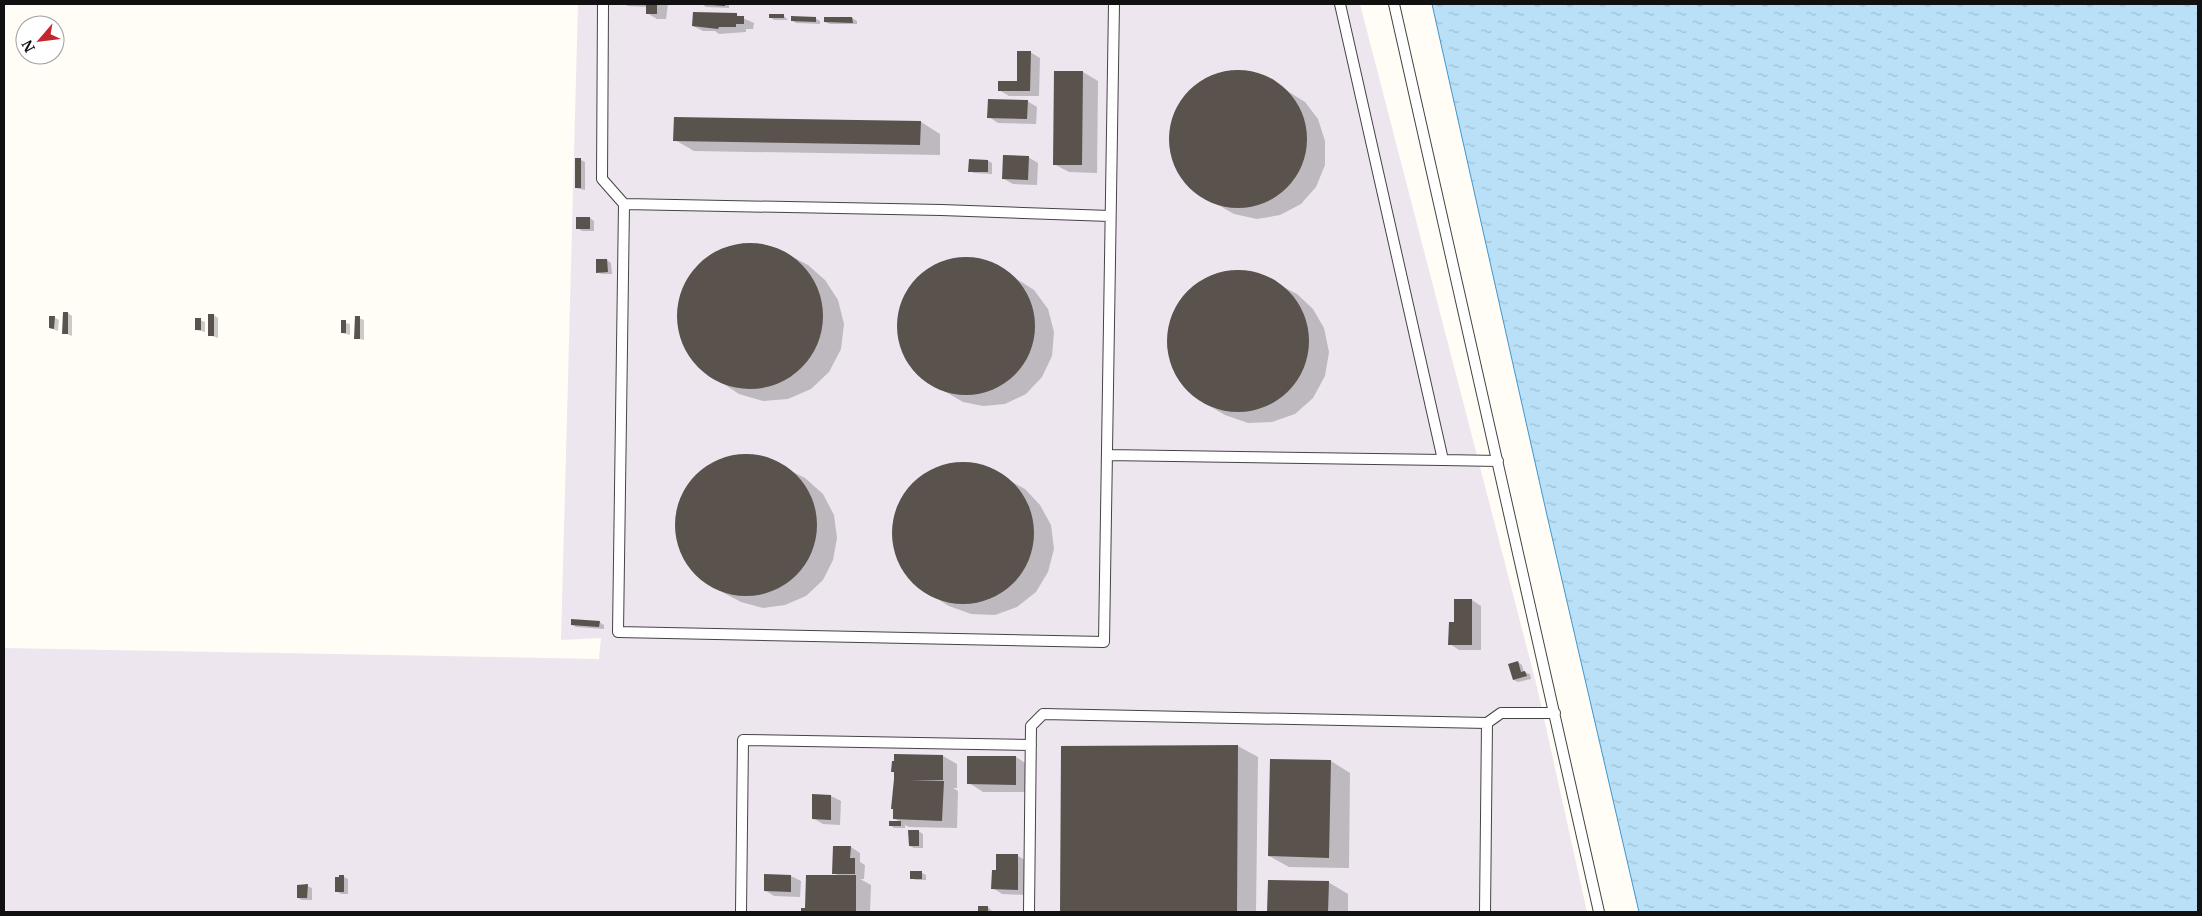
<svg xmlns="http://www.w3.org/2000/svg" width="2202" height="916" viewBox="0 0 2202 916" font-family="Merriweather,serif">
	<defs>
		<pattern id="water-ripples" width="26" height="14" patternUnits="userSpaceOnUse" patternTransform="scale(1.25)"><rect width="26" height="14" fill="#b9e0f7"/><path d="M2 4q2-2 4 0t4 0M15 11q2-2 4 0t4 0" fill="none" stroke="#9ebfd3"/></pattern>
	</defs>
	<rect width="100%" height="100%" fill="#fffdf5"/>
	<path fill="#eee6ef" d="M578 4H1360L1537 687 1587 912H4V648L599 659 601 638 561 640Z"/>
	<path fill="url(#water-ripples)" stroke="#3f96cf" d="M1432 4H2198V912H1639L1546 511Z"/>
	<path fill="#0003" d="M624 4H668L666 19H657L647 13 648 7 628 6Z
		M702 4H729V8L706 7Z
		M736 15 754 23 753 29H746V32L719 34 715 31H703L693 26Z
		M783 15 788 20H774L770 17Z
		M815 18 820 21V24L796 23 792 20Z
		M852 18 857 21V24H830L825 22Z
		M1030 52 1040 58 1039 96H1009L999 90 1018 83Z
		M1246 71 1267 78 1305 102 1318 119 1325 141V165L1316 187 1301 204 1280 215 1257 219 1234 214 1194 191 1179 173 1171 152 1170 131 1176 110 1188 92 1205 79 1225 72Z
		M1056 72H1083L1098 81 1097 173 1069 172 1054 164Z
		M1027 101 1037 107 1036 124 998 123 989 117Z
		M921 122 940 134V155L694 151 675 140Z
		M1028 157 1038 163 1037 185 1013 184 1004 179Z
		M581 160 585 162V190L576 188Z
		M988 161 992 163V174L974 173 970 171Z
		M590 218 594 221V231H582L578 228Z
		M743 244 766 245 787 254 808 265 825 280 838 300 844 324 841 349 829 372 811 389 788 399 763 401 739 394 698 367 684 346 678 323 679 300 687 279 702 262 721 249Z
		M972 258 995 265 1034 290 1048 309 1054 332 1052 356 1042 377 1026 394 1005 404 983 406 963 402 944 391 923 379 909 363 900 344 898 323 903 302 913 283 929 269 948 260Z
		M607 260 611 263 612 274H602L598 272Z
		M1234 271 1256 273 1297 294 1313 309 1324 328 1329 352 1325 376 1313 398 1295 414 1272 422 1248 423 1225 415 1204 403 1185 388 1172 367 1167 345 1170 323 1179 303 1193 286 1212 275Z
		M68 313 72 316V336L64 333Z
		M214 315 218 318V338L209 335Z
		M54 317 59 320 58 331 50 328Z
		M356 317 364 320V340L356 338Z
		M200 320 205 322V332L196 330Z
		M342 322 350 324V335L342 333Z
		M739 455 763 457 805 478 823 494 834 515 837 538 833 560 823 580 806 596 785 605 763 608 741 602 720 591 701 579 686 561 678 540 676 517 683 494 697 475 717 461Z
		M962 463 984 467 1025 489 1040 505 1051 525 1054 549 1048 572 1036 592 1017 607 995 615 971 614 949 606 929 594 910 579 898 559 893 537 896 514 905 494 921 478 940 467Z
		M1472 600 1481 606V650H1459L1450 644Z
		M599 622 604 625V629L576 627 572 624Z
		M1518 662 1522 665 1524 672 1530 674 1531 679 1518 682 1514 680Z
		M1238 746 1258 757 1256 912H1061L1063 747Z
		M943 756 957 764V788H953L958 791 957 828 909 827 905 825V828H894L890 825 900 822 894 818 895 773 893 772Z
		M1016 757 1030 766V792H983L969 783Z
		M1331 761 1350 773 1349 868 1289 867 1269 856Z
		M831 796 841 801 840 825 823 824 813 818Z
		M918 831 923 834V848H914L910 846Z
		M851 847 860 853V862L865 865 864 879H860L871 885 870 912H802V909L806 910 839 876 834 873Z
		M1018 856 1027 861V895L1002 894 993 888Z
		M922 873 926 875V880H916L911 878Z
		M791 876 801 881 800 897 774 896 765 890Z
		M344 877 348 879V894H341L336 891V878Z
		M1269 881 1328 882 1348 894V912H1268Z
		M307 886 312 888V900H302L298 898Z
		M979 907H988L993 912H979Z"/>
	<path fill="#5a524d" d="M646 4H657V14H646Z
		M712 4H725V6L712 5Z
		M693 12 737 13V16H744V24H736V27H719L718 29 692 26Z
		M769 14H784V18H769Z
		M791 16 816 17V22L791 21Z
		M824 17H852L853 23 824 22Z
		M1017 51H1031L1030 91H998V81H1017Z
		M1169 139a69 69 0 1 1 138 0a69 69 0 1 1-138 0Z
		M1054 71H1083L1082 165H1053Z
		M988 99 1028 100 1027 119 987 118Z
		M674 117 921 121 920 145 673 141Z
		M1003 155 1029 156 1028 180 1002 179Z
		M575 158H581V188H575Z
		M969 159 988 160V172H968Z
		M576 217H590V229H576Z
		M677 316a73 73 0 1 1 146 0a73 73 0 1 1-146 0Z
		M897 326a69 69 0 1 1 138 0a69 69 0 1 1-138 0Z
		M596 259H607L608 272 596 273Z
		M1167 341a71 71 0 1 1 142 0a71 71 0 1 1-142 0Z
		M63 312H68V334H62Z
		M208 314H214V336H208Z
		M49 316H55L54 329 49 328Z
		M355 316H360V339H354Z
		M195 318H201V330H195Z
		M341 320H346V333H341Z
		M675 525a71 71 0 1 1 142 0a71 71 0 1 1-142 0Z
		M892 533a71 71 0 1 1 142 0a71 71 0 1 1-142 0Z
		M1454 599H1472V645H1448L1449 622H1454Z
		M571 619 600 621 599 627 571 625Z
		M1518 661 1521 672 1525 671 1527 676 1513 680 1508 664Z
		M1238 745 1237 912H1060L1061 746Z
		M894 754 943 755V780H910L944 781 942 821 893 819V809H891L894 779V772H891L892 761H894Z
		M967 756H1016V785L967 784Z
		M1270 759 1331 760 1329 858 1268 856Z
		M812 794 831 795V820L812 819Z
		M889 821H901V826H889Z
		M908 830H919V846H909Z
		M833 846H851L850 858H855V874H832Z
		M996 854H1018V890L991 889 992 870H996Z
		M910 871H922V879H910Z
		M764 874 791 875V892L764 891Z
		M339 875H344V892H335V877H339Z
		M806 875H856V912H801V908H805Z
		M1268 880 1329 881 1328 912H1267Z
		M308 884 307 898H297V885Z
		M978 906H988V912H978Z"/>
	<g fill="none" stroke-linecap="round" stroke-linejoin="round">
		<defs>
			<path id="lane" d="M603 4 602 179 624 204 618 632 1104 642 1114 4
				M1394 4 1599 912
				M624 204 941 210 1110 216
				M1107 455 1443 460 1340 4
				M1443 460 1498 461
				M1487 723 1501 713H1555
				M741 912 743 740 1031 745
				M1029 912 1031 726 1043 714 1487 723 1485 912"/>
		</defs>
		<use href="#lane" stroke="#444" stroke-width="12"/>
		<use href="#lane" stroke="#fff" stroke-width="10"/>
	</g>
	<rect width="2202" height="916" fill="none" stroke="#111111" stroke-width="10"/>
	<g transform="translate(40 40) rotate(242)"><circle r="24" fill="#ffffff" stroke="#a0a0a0"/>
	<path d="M0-4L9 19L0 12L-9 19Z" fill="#c4262e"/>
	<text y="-8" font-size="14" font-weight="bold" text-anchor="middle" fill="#111111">N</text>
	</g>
</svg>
